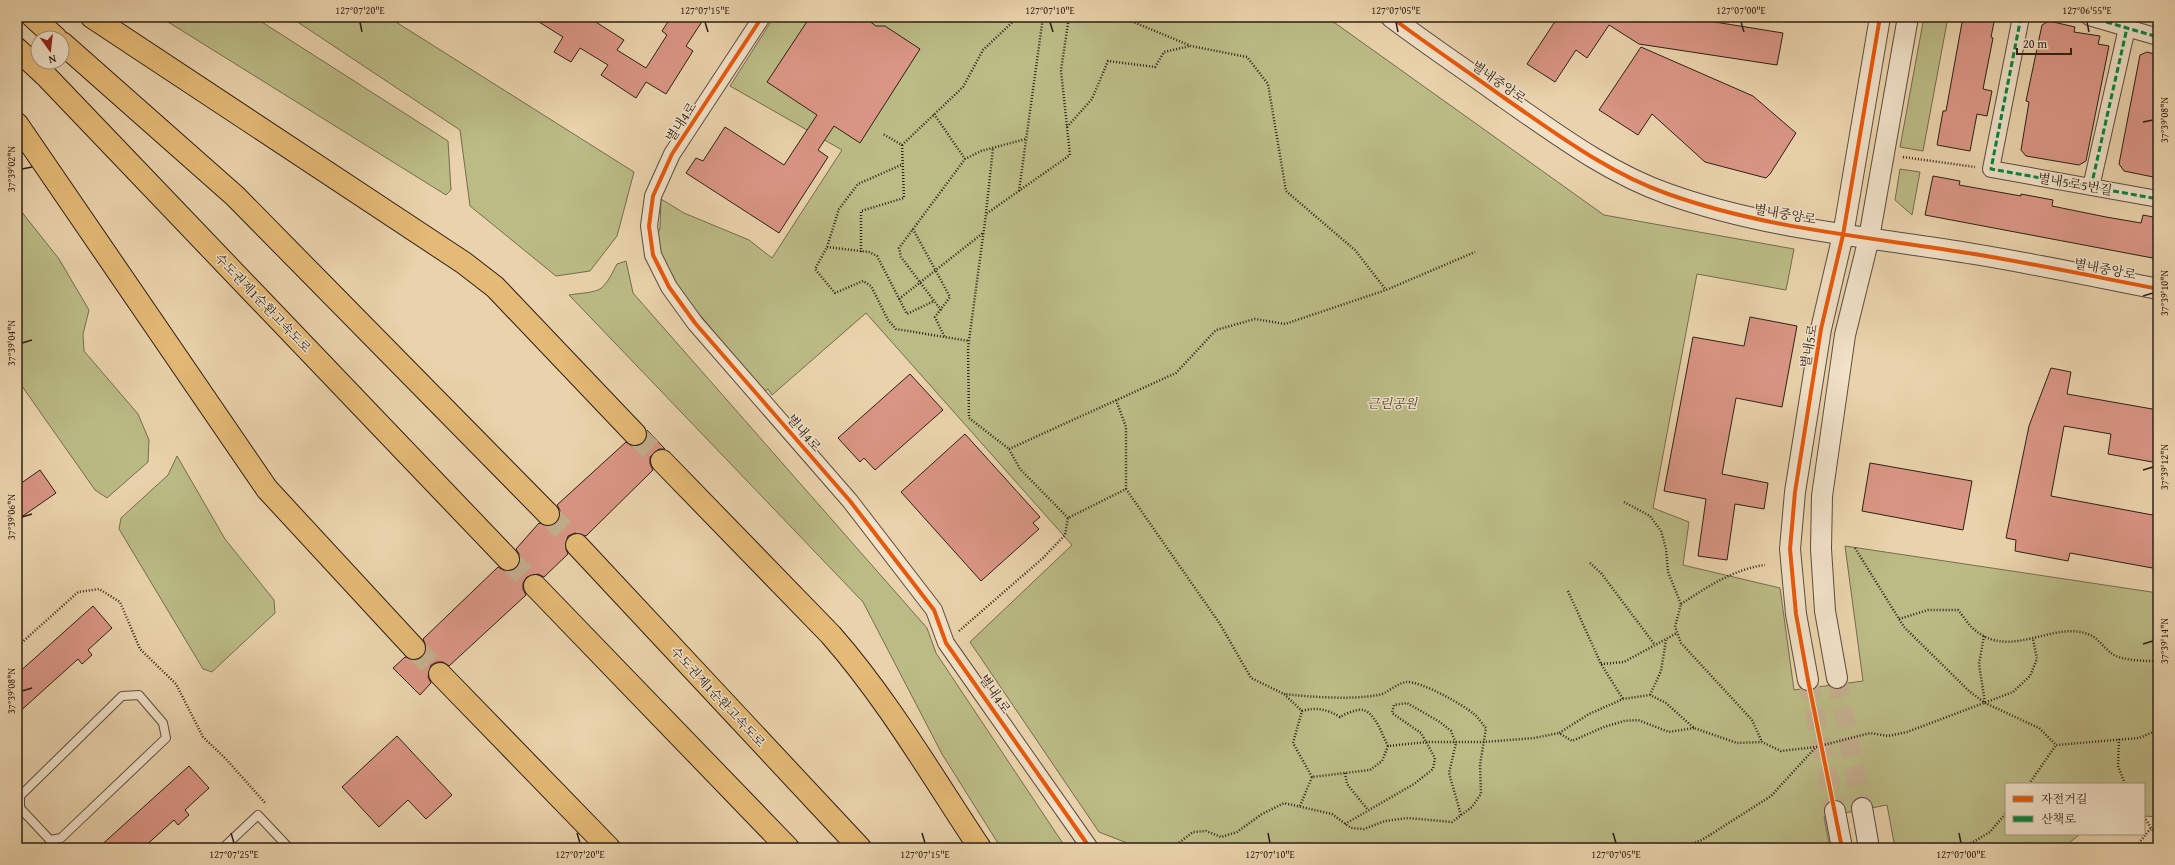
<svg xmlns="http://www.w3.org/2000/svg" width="2175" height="865" viewBox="0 0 2175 865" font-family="'Gentium Book Plus','Noto Serif KR',serif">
	<rect width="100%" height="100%" fill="#ead3ac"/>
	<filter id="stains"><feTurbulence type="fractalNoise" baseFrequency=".005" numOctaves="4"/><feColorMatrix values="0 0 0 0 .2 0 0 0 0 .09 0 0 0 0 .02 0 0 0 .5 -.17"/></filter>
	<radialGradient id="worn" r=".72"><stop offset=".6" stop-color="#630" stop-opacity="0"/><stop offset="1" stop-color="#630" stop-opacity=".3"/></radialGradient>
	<path fill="#bbbb86" stroke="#746d4e" d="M160 17H254L448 141 451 190 446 195Z
		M290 17H388L634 172 617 236 590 271 556 276 470 206 460 130Z
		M774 17H1320L1335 23 1604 215 1794 249 1786 290 1697 274 1653 508 1689 522 1683 565 1780 588 1794 690 1863 681 1845 546 2158 593V817L2144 816V784H2006V834H2080L2063 848H1895L1887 805 1824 817 1830 848H1131L1127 843 1099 832 970 642 1072 545 866 313 772 395 768 389 764 392 670 279 655 242 660 228 661 199 684 213 749 240 772 258 842 150 730 86Z
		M1924 17H1948L1923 151 1900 147Z
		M1900 169 1920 172 1912 215 1895 200Z
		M17 206 59 259 89 310 83 334 84 351 138 414 149 440 148 462 107 498 95 490 17 379Z
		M626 261 633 293 927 628 936 653 1066 848H1001L942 754 863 602 569 295C602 290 601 295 617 264Z
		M177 456 225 539 274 600 275 613 212 672 203 669 119 529 121 518 168 475Z"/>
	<path fill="#da9685" stroke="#2e1f16" d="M531 17H588L624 40 617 50 646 68 667 35 662 31 671 17H705L686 46 693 51 666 94 646 82 636 98 601 75 608 65 580 48 571 62 554 52 563 37Z
		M810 17H864L876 26H885L920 49 860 143 834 126 818 150 828 157 779 233 686 173 696 158 703 161 725 127 784 165 817 115 767 82Z
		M1558 17H1684L1783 33 1777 65 1639 44 1609 25 1587 58 1576 50 1555 82 1527 64Z
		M1963 17H1995L1991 37 1993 38 1983 89 1992 91 1987 116 1977 114 1970 151 1937 145 1943 111H1946Z
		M2049 21 2075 27 2074 32 2100 36 2098 44 2109 46 2086 161 2079 165 2026 156 2021 150 2029 102 2026 101 2042 25Z
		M1641 47 1753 96 1796 133 1770 174 1766 178 1705 162 1652 114 1638 135 1599 110Z
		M2147 52 2158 55V178L2124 171 2119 164 2140 55Z
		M1933 176 1960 181 1959 185 2021 196V194L2053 200 2052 206 2106 217 2141 223 2143 215 2158 218V259L1925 215Z
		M1750 317 1797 326 1782 407 1736 398 1722 474 1768 483 1764 509 1735 504 1727 560 1698 556 1706 499 1664 491 1693 337 1744 346Z
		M2051 368 2071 372 2067 394 2158 410V463L2108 454 2111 434 2064 426 2051 496 2158 516V569L2070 553 2068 561 2015 551 2016 540 2006 538 2029 426Z
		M910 374 943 410 875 470 864 458 860 462 838 438Z
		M647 430 665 449H659L650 457V464L653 470 586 536 575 533 568 536 565 547 568 554 544 577 538 574 527 577 523 583V589L526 595 449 666 443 662H437L431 665 428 677 431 683 420 695 393 668 405 657 416 660 423 657 426 646 423 639 498 567 505 571H511L517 568 520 556 516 549 539 523 551 526 556 523 560 517V510L557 505 626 442 632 446 643 443 647 437Z
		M965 434 1040 517 1033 523 1039 529 981 581 901 492Z
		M1870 463 1972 481 1963 530 1862 511Z
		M40 470 56 493 17 520V486Z
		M93 606 112 628 88 650 92 655 82 664 78 659 17 714V674Z
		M397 736 452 795 426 819 408 800 379 827 342 787Z
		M189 766 209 788 185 810 189 815 178 825 174 820 143 848H98Z"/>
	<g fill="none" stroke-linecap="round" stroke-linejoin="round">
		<path stroke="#c4af8e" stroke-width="20" stroke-dasharray="20 10" stroke-linecap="butt" d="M1837 678 1862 808
			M1808 680 1835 811"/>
		<path stroke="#c4af8e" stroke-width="22" stroke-dasharray="22 11" stroke-linecap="butt" d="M635 434 662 461
			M548 514 577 545
			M508 559 535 586
			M414 648 440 674"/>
		<defs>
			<path id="service" d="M50 848V840L20 808V796L122 696 139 695 163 723 166 738 61 838 50 840
				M223 848 258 815 289 848"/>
			<path id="minor" d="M762 17 672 154 653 196 649 226 653 255 669 287 695 323 850 501 934 610 946 643 1090 848
				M2021 17 1991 169 2158 199
				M2089 17 2158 37
				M2091 187 2127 28"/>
			<path id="tertiary" d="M1391 17C1428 45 1466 70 1503 97 1555 133 1608 173 1668 194 1766 229 1871 237 1974 254 2035 264 2097 277 2158 289
				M1837 678 1825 611 1821 549 1822 496 1845 335 1869 238 1908 17
				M1808 680 1796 614 1790 549 1795 492 1821 329 1843 235 1880 17
				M1862 808 1869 848
				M1835 811 1842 848"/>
			<path id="motorway" d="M33 17 56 38
				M92 17 464 263 495 287 635 434
				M62 43 235 196 548 514
				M17 49 46 76 508 559
				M17 124 267 489 414 648
				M662 461 831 635C888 700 932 776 980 848
				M577 545 860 848
				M535 586 788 848
				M440 674 609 848"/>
		</defs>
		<use href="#service" stroke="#5d4c3c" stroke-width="10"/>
		<use href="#minor" stroke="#5d4c3c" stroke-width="18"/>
		<use href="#tertiary" stroke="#5d4c3c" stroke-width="22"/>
		<use href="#motorway" stroke="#2e1f16" stroke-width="24"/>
		<path stroke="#2e1f16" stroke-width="2.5" stroke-dasharray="1 2" stroke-linecap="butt" d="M1128 17 1131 21 1191 46 1247 57 1268 84 1286 191 1355 250 1386 290
			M934 114 965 159
			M1067 127 1092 99 1108 61 1155 67 1164 52 1190 46
			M902 145 963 87 983 50 1018 17
			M1903 157 1975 167
			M901 165 858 184 839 209 827 247 815 269 835 293 863 281 871 286 888 320 896 329 969 341
			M1019 191 1043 17
			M986 213 993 148
			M913 229 950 297 935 317 945 338
			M827 247 869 252 877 256 907 314 934 301
			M861 252V211L904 198 902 145 883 134
			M899 299 983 233
			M941 310 901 257 899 248 965 159 981 151 1026 139
			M1116 400 1126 427V489
			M1009 449 1176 373 1216 330 1255 319 1285 324 1386 290 1475 252
			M1624 502 1650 516 1661 531 1666 549 1668 572 1681 604 1675 627 1681 643 1752 720 1762 742
			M1068 518 1020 469 1009 449 969 418 968 348 986 214 1070 155 1061 70 1069 17
			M1855 548 1904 627 1969 691 1985 703 2039 728 2056 745 2139 738 2158 730
			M1590 563 1601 573 1655 645
			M1568 591 1601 664 1623 699
			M1681 604C1707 587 1734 569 1765 565
			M1899 619 1928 610H1958C1964 617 1969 626 1976 631 2013 660 2055 619 2090 635 2098 638 2104 648 2111 653 2121 661 2145 661 2158 661
			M959 631 1043 558 1065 535 1068 518 1126 489 1220 624 1251 678 1284 694 1302 711
			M1984 636 1979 664 1985 703
			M17 647 78 592 99 589 120 602 140 649 176 684 203 737 226 759 266 804
			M1601 664 1624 662 1677 633
			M1650 695 1661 671 1666 640
			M1694 728 1669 732 1638 720 1624 721 1604 727 1572 741 1559 733 1589 714 1623 699 1650 695 1666 703 1694 728 1737 743 1762 742 1781 751 1816 747 1870 733 1888 736 1907 732 2013 692 2030 676 2037 659 2033 639
			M2119 739 2118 766 2125 784
			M1345 773 1347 784 1368 810
			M1312 777 1293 743 1302 711C1316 707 1327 709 1340 717 1345 714 1352 711 1358 710 1374 707 1382 735 1388 746
			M2029 784 2056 745
			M1300 806 1312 777 1370 770 1382 761 1388 746 1427 742H1484L1534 738 1559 733
			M2144 817 2157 837
			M1345 824 1414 784 1433 769 1435 758 1421 733 1392 713 1394 705 1407 703 1440 722 1451 731 1456 743 1449 773 1461 815
			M1172 848 1193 832 1206 831 1221 837 1237 832 1262 814 1284 803 1332 814 1351 828 1364 829 1385 821 1408 818 1452 822 1472 807 1481 794 1480 765 1486 728C1482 724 1479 718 1474 714 1462 704 1421 681 1406 682 1395 684 1387 694 1378 695 1351 700 1312 697 1284 694
			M1681 848 1702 840 1771 796 1816 747
			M1963 848 1990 832 2006 813
			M2135 848 2151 828"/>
		<use href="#service" stroke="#f1e2c9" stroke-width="8"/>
		<use href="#minor" stroke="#f1e2c9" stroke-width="16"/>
		<use href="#tertiary" stroke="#f1e2c9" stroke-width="20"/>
		<use href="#motorway" stroke="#e5ba76" stroke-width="22"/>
		<path stroke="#00873e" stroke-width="3" stroke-dasharray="6 3" stroke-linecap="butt" d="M2021 17 1991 169 2158 199
			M2089 17 2158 37
			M2091 187 2127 28"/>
		<defs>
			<path id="cycleway" d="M762 17 672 154 653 196 649 226 653 255 669 287 695 323 850 501 934 610 946 643 1090 848
				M1391 17C1428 45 1466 70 1503 97 1555 133 1608 173 1668 194 1766 229 1871 237 1974 254 2035 264 2097 277 2158 289
				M1842 848 1808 680 1796 614 1790 549 1795 492 1821 329 1843 235 1880 17"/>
		</defs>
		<use href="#cycleway" stroke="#f1e2c9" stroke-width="6"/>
		<use href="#cycleway" stroke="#e8590c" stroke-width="4"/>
	</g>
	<path fill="none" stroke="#2e1f16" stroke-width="1.5" d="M360 22 362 32M705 22 708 32M1050 22 1053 32M1396 22 1398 32M1741 22 1744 32M2087 22 2089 32M2143 122 2153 120M22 169 32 167M2143 296 2153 293M22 343 32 340M2143 470 2153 467M22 517 32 514M2143 644 2153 641M22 691 32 688M231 833 234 843M577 833 580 843M922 833 925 843M1268 833 1270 843M1613 833 1616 843M1959 833 1961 843"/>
	<g text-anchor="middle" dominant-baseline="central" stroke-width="3" stroke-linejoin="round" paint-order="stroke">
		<g font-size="13" fill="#2e1f16" stroke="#f1e2c9">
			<text transform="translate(1499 82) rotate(35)">별내중앙로</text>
			<text transform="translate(681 122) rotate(-57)">별내4로</text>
			<text transform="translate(2075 184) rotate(10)">별내5로5번길</text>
			<text transform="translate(1785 214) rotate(10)">별내중앙로</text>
			<text transform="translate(2105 269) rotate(11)">별내중앙로</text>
			<text transform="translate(263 303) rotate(46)">수도권제1순환고속도로</text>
			<text transform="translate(1809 346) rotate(-80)">별내5로</text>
			<text transform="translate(804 433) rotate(49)">별내4로</text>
			<text transform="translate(995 694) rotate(55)">별내4로</text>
			<text transform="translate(718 697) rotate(47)">수도권제1순환고속도로</text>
		</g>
		<g font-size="13" font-style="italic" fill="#514632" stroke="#f1e2c9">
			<text x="1392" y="403">근린공원</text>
		</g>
	</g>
	<rect width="2175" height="865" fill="none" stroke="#ead3ac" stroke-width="44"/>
	<rect x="2005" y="783" width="140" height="52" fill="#f1e2c9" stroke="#a39481"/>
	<rect x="2013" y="796" width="20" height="6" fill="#e8590c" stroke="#a39481"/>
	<text x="2041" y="803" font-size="12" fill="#2e1f16">자전거길</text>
	<rect x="2013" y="816" width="20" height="6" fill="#00873e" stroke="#a39481"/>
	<text x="2041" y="823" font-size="12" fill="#2e1f16">산책로</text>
	<g transform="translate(50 50) rotate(165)"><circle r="19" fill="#f1e2c9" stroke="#a39481"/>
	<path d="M0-3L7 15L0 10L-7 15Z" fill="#8f2418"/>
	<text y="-6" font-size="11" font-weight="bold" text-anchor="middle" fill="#2e1f16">N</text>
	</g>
	<path d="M2017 48v6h54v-6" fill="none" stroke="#2e1f16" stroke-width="2"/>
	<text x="2023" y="48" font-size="12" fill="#2e1f16" stroke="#f1e2c9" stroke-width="3" paint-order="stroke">20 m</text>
	<rect x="22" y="22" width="2131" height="821" fill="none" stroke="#2e1f16" stroke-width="1.5"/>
	<g font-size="10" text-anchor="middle" fill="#2e1f16">
		<text x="360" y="14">127°07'20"E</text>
		<text x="705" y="14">127°07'15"E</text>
		<text x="1050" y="14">127°07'10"E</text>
		<text x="1396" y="14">127°07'05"E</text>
		<text x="1741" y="14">127°07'00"E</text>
		<text x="2087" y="14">127°06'55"E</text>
		<text transform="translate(2164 120) rotate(-90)" y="4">37°39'08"N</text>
		<text transform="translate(11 169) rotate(-90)" y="4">37°39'02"N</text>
		<text transform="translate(2164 293) rotate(-90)" y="4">37°39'10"N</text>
		<text transform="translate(11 343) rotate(-90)" y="4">37°39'04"N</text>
		<text transform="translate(2164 467) rotate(-90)" y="4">37°39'12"N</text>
		<text transform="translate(11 517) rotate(-90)" y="4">37°39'06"N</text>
		<text transform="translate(2164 641) rotate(-90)" y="4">37°39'14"N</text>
		<text transform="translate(11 691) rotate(-90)" y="4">37°39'08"N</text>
		<text x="234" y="858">127°07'25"E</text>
		<text x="580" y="858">127°07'20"E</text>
		<text x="925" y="858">127°07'15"E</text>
		<text x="1270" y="858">127°07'10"E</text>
		<text x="1616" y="858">127°07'05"E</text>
		<text x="1961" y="858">127°07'00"E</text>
	</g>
	<rect width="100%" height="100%" filter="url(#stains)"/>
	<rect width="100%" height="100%" fill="url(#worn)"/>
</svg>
